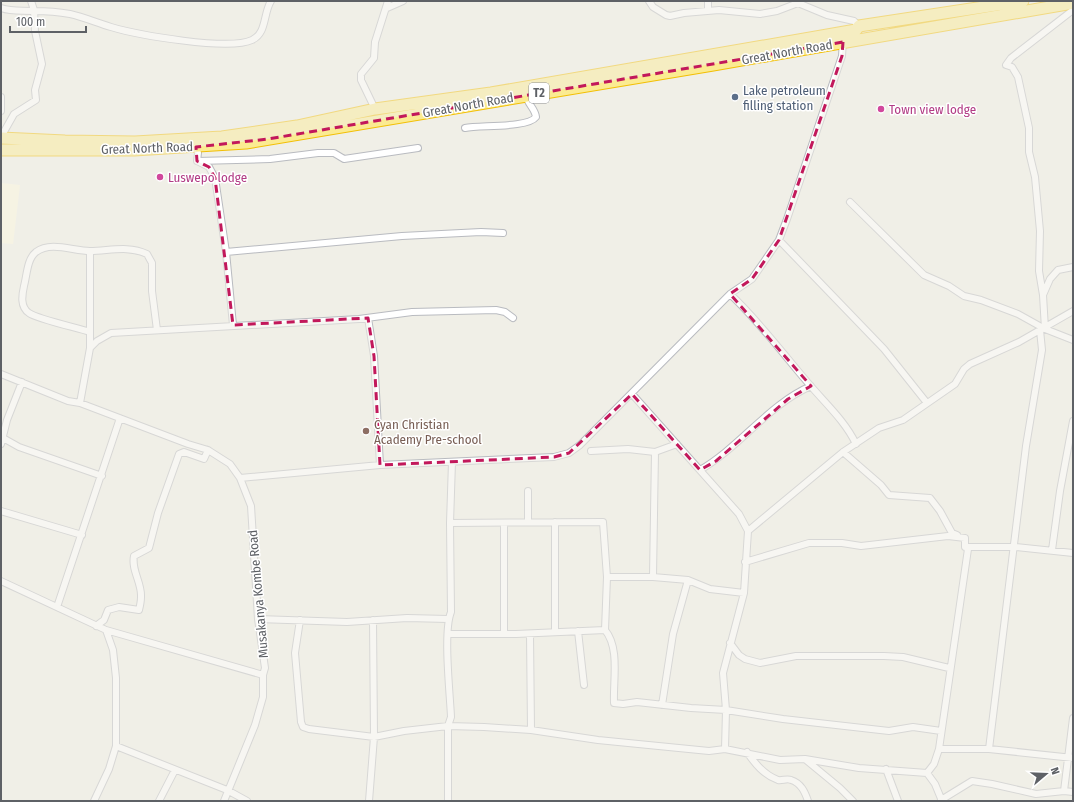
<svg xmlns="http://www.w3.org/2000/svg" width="1074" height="802" viewBox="0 0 1074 802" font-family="'Fira Sans Condensed',sans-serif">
	<rect width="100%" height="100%" fill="#f0efe7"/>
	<path fill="#fdf9de" d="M1 183 20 185 13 244 1 243Z"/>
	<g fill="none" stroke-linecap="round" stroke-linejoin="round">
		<defs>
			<path id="street" d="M649 1 653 7 666 15 670 16 684 13 719 10 760 14 777 11 798 3 827 15 854 21 859 26
				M1 8C12 12 23 10 34 11 46 11 59 12 70 14 84 17 97 23 111 27 138 35 229 51 252 40 267 33 263 14 271 1
				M387 8 403 1
				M708 11V1
				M1 97V111
				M375 109 361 80V74L374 58 375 42 388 1
				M465 128C480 125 528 128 536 117 535 108 527 104 526 95
				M1 137 14 114 36 100 35 90 42 64 35 31 34 10 31 1
				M196 147 198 153 197 161 209 167 215 178 226 252 233 325
				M197 161 270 159 318 153H334L344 159 418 148
				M850 202 924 275 949 286 964 296 981 300 1018 314 1045 329 1073 340
				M779 240 884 349 927 403
				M90 251V332
				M226 252 402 236 481 232 503 233
				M730 294C759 321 783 354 809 384 826 404 845 421 856 444
				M1043 295 1039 271 1040 231 1035 177 1029 152V128L1018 77 1012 67 1006 65 1011 58 1073 10
				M368 318 374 356 380 465
				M1045 329 1043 295 1050 279 1058 270 1073 267
				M90 348V332C78 328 37 319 29 313 20 307 22 295 24 286 27 275 27 259 36 252 51 241 73 251 90 251 109 251 128 245 147 254L152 263V291L157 330
				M1 374 68 401 80 403 188 444 208 450 230 464 240 478 251 506 258 619 265 668 263 675V697L255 725 224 801
				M632 394 739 514 748 531 744 593 723 673 726 710 725 749
				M80 403 90 348 97 341 111 333 359 319 412 312 496 310 505 312 513 318
				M3 438 19 447 102 476
				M1 444 7 420 22 382
				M591 451 628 449 655 452 677 444
				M843 452 881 485 889 495 930 498 940 511 952 533 957 535
				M700 470C740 447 769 404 811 386
				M240 478 380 465 554 457 569 453 580 445 730 294 752 279 779 240 787 219 842 56 843 41
				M528 491V522
				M1 511 82 535
				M555 522V632
				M450 523 603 522 607 577 605 630C620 648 613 680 614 703L623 704 637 702 691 708 726 710 783 719 889 731 913 727 941 731
				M748 531 843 452 879 428 903 420 955 384 964 369 970 364 1019 342 1073 311
				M965 547H1015L1073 553
				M1052 550 1060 491 1073 421
				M607 577H653L688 580 710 589 744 593
				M653 577 655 452
				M1 581 106 630 113 650 116 678V746L109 769 94 801
				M57 607 120 418
				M258 619 347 622 407 618 448 619
				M300 620 295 653 301 722 303 727 309 729 374 737 404 731 448 726 484 727 531 730 598 740 709 751 725 749 780 760 805 759 859 768 927 773 934 764 939 749 968 549 965 547V538L948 536 861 546 842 543H809L745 562
				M96 626 104 620 108 610 119 607 139 610C140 606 141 601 141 597 142 583 131 570 134 556L149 548 158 513 179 454 184 452 204 459 208 450
				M106 630 263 675
				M578 631 584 685
				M448 634H516L605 630
				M504 634V523
				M530 634 531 730
				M730 643 739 655 745 659 760 663 796 656H884L903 657 949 668
				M662 705 673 634 688 580
				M116 746 227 790 247 801
				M939 749H989L1073 758
				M989 749 1026 446 1042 350 1040 330
				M747 752C755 764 764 775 778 780 782 781 787 778 791 780 801 783 805 792 808 801
				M806 760 840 788 853 801
				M886 769 898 801
				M927 773 935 784 942 801
				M1064 791 1073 718
				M941 800 972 781 992 784 1036 794 1064 791 1073 792
				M159 801 175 770
				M369 801 374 737 373 620
				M448 801V726L451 717C450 693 443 632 451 612L450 523 452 462"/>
			<path id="highway" d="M1 138 65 141 135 142 222 137 297 126 375 109 491 93 856 30 859 26 1023 1
				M1 150H134L246 143 713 65 1073 3"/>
		</defs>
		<use href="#street" stroke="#b9bbc0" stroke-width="8"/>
		<use href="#highway" stroke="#f2bf05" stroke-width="13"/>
		<use href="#street" stroke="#fff" stroke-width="6"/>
		<use href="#highway" stroke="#fbeb92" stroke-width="11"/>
	</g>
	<path d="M0 0H1074V802H0ZM843 42 842 56 779 240 752 279 730 294 811 386 788 399 716 461 700 470 632 394 569 453 554 457 380 465 374 356 368 318 233 325 215 178 209 167 197 161 196 147 268 139Z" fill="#f0efe7" fill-opacity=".55" fill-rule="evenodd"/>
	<path fill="none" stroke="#c2185b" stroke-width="3" stroke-dasharray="8 5" stroke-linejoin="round" d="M843 42 842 56 779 240 752 279 730 294 811 386 788 399 716 461 700 470 632 394 569 453 554 457 380 465 374 356 368 318 233 325 215 178 209 167 197 161 196 147 268 139Z"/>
	<circle fill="#5c6f8a" stroke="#fff" stroke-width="1.5" cx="735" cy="97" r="4"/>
	<g fill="#d1479c" stroke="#fff" stroke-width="1.5">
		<circle cx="881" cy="109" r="4"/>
		<circle cx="160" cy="177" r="4"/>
	</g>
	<circle fill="#8d6e63" stroke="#fff" stroke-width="1.5" cx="366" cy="431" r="4"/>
	<g text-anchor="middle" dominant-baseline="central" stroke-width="3" stroke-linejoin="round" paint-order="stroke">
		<rect fill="#fff" stroke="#8e9094" stroke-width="1" x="529" y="83" width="20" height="20" rx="3"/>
		<g font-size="12" font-weight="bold" fill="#5e6166">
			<text x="539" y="93">T2</text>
		</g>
		<g font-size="13" fill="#5e6166" stroke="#fff">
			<text transform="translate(787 52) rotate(-10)">Great North Road</text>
			<text transform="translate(468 105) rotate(-10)">Great North Road</text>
			<text transform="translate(147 148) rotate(-2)">Great North Road</text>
			<text transform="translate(258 594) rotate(-95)">Musakanya Kombe Road</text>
		</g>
		<g font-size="13" fill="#4e5e75" stroke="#fff" text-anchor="start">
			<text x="743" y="90">Lake petroleum<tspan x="743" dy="15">filling station</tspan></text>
		</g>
		<g font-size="13" fill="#b23c85" stroke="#fff" text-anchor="start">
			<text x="889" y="109">Town view lodge</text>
			<text x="168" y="177">Luswepo lodge</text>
		</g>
		<g font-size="13" fill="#785e54" stroke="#fff" text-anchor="start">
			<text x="374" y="424">Cyan Christian<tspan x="374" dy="15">Academy Pre-school</tspan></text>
		</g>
	</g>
	<rect width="1074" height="802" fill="none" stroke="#5e6166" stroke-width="4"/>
	<g transform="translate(1046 774) rotate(71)" stroke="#ffffff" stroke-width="3" paint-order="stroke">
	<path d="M0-3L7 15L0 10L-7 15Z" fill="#5e6166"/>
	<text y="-6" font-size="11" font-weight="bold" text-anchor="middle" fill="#5e6166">N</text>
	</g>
	<path d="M10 26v6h76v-6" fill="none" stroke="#5e6166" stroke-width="2"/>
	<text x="16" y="26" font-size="12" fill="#5e6166" stroke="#ffffff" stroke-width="3" paint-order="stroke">100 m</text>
</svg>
